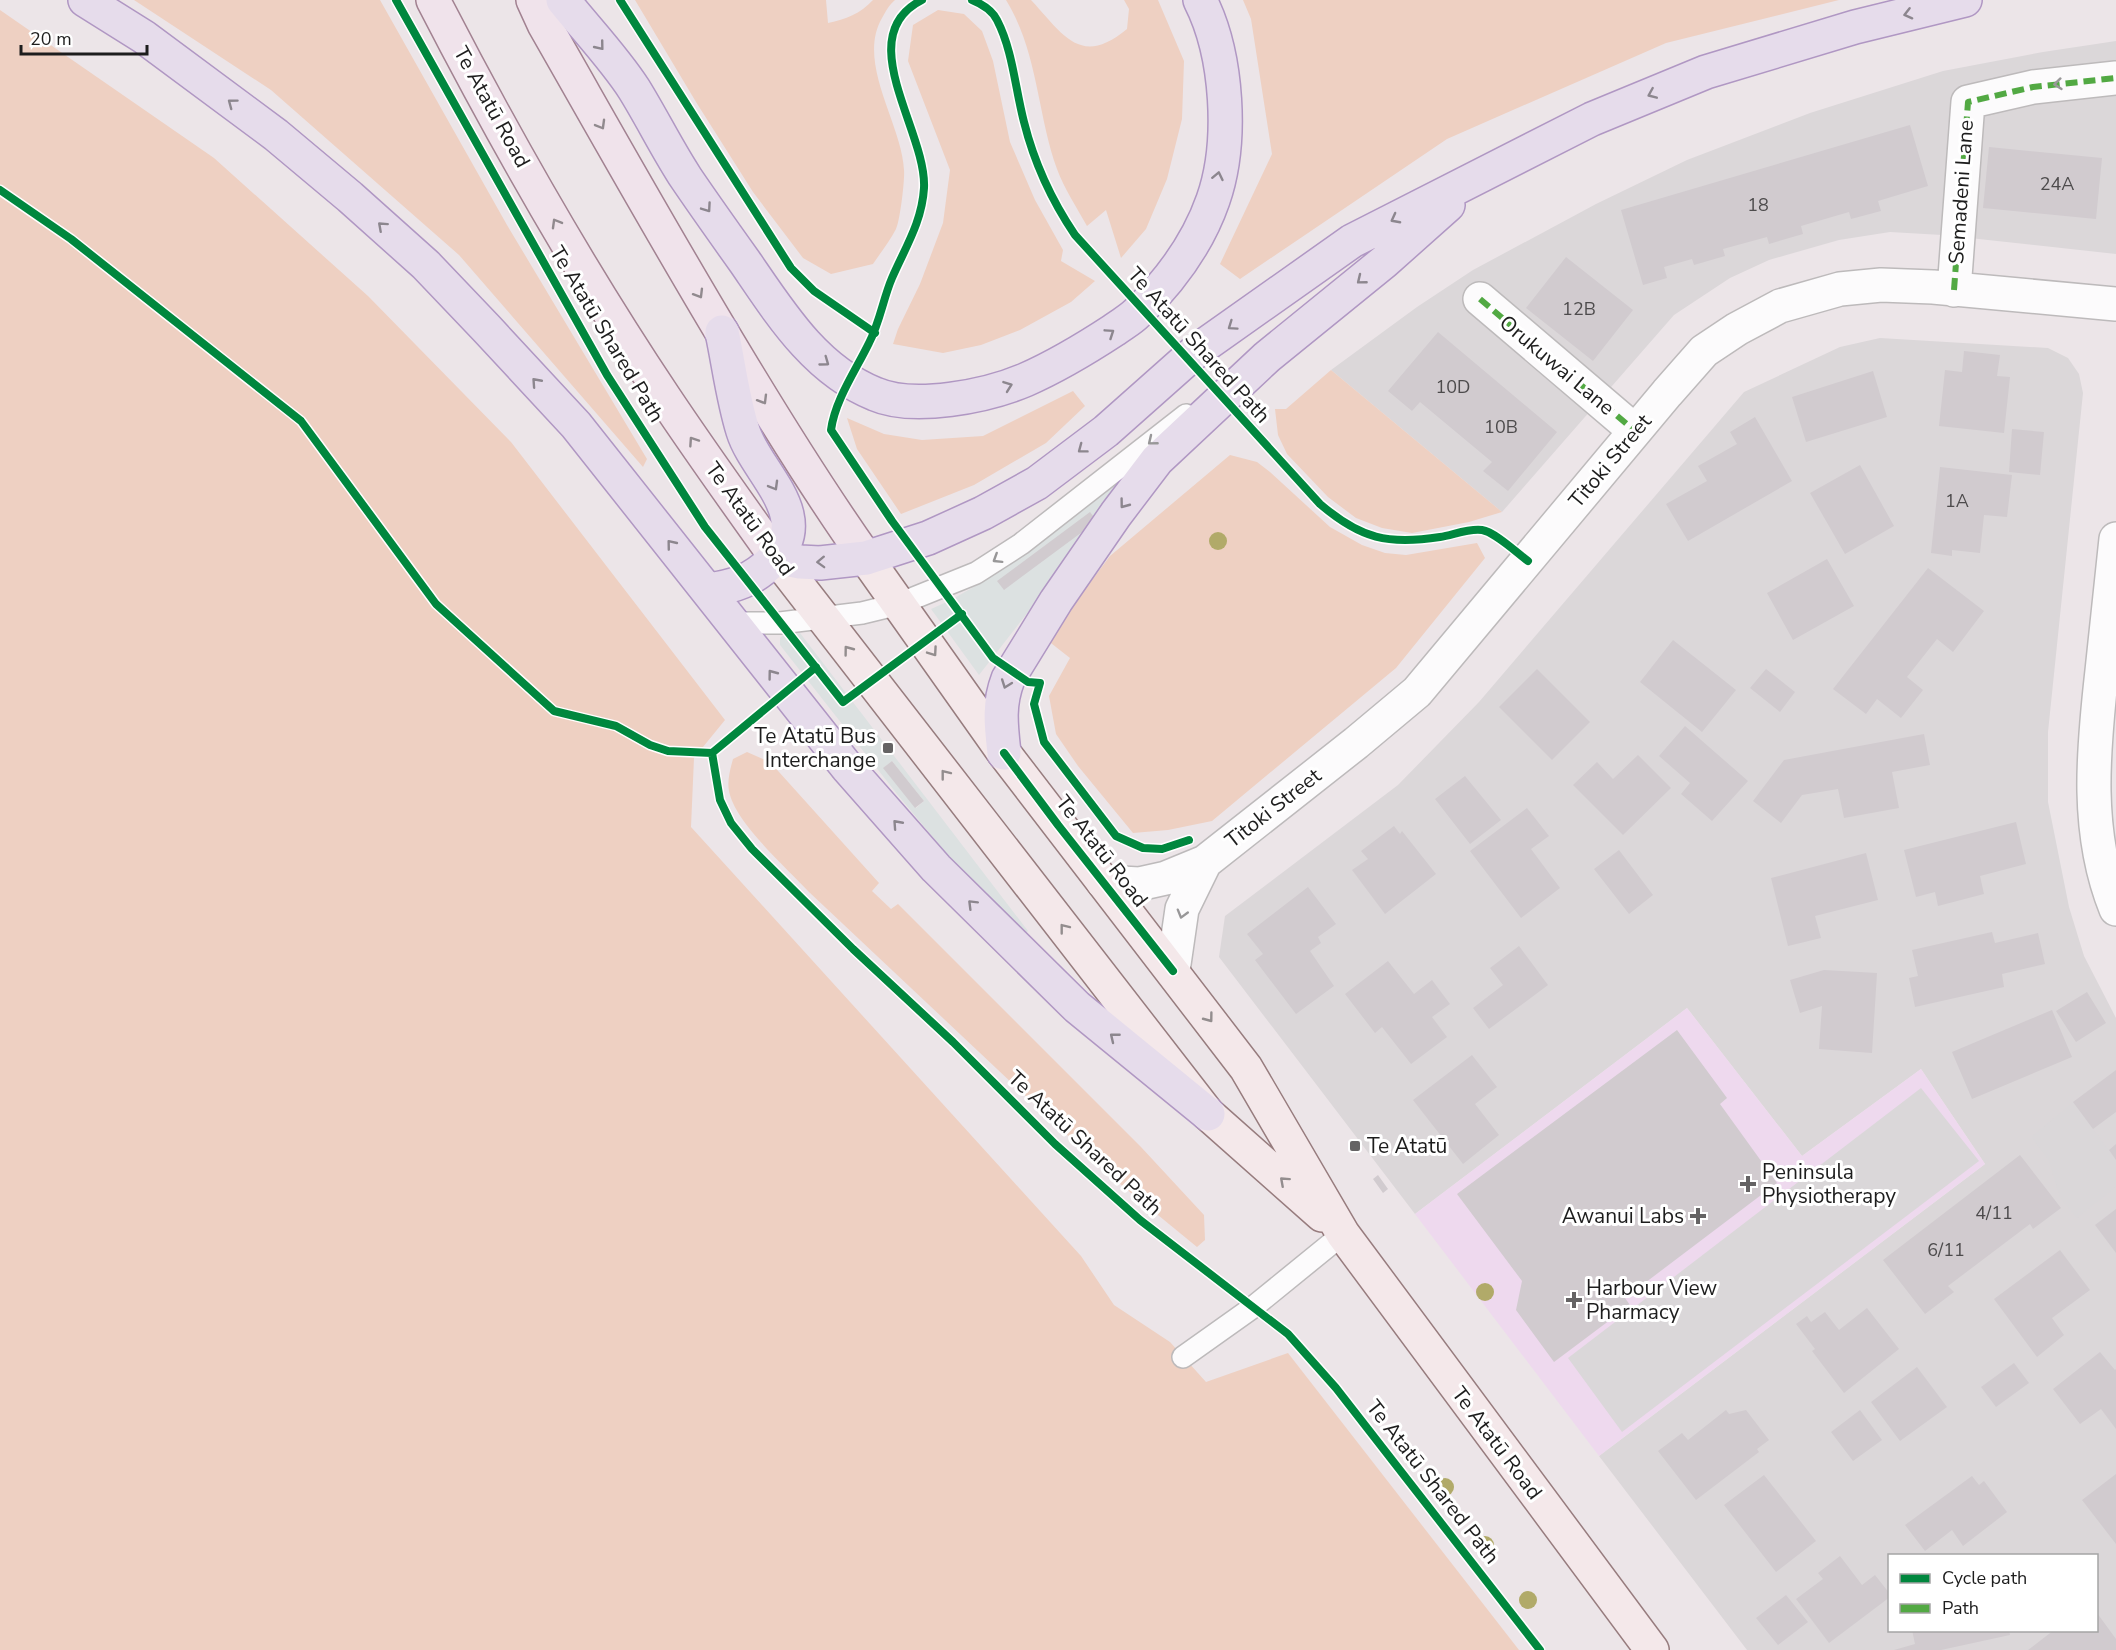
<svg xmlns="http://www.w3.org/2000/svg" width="2116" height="1650" viewBox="0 0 2116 1650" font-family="'Nunito Sans',sans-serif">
	<rect width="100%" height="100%" fill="#ece5e8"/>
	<path fill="#dbd7d9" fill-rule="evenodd" d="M2116 41V254L1942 235 1890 232 1839 240 1769 260 1730 278 1674 315 1502 512 1331 370 1417 307 1473 270 1596 204 1687 160 1810 113 1943 71 2043 52Z
		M1880 338 2048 348 2068 358 2079 374 2083 393 2048 732V802L2069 907 2084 956 2116 1018V1650H1747L1599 1456 1985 1164 1921 1069 1802 1156 1687 1008 1415 1214 1219 957 1225 916 1398 785 1479 702 1744 392 1840 347ZM1890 1556H2096V1630H1890Z"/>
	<path fill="#eed9ee" d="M1687 1008 1802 1156 1921 1069 1985 1164 1599 1456 1415 1214Z"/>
	<path fill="#eed0c2" d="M134 0H380L507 225 647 459 643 467 459 255 271 90Z
		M635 0H826L828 23C846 19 860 14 873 0H895C889 5 886 11 882 18 856 63 902 124 904 170 905 179 900 222 896 229 890 241 881 252 873 264L831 274 803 258 753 192 696 102Z
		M1006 0H1031C1063 34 1080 68 1127 29L1129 9 1124 0H1158L1184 61 1182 119 1167 179 1146 229 1121 258 1106 210 1087 226C1077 208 1064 188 1057 169 1037 113 1038 52 1006 0Z
		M1243 0H1839L1666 43 1447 139 1240 279 1220 264 1272 154 1251 19Z
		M0 10 214 158 368 296 511 442 725 720 694 758 691 827 1081 1256 1114 1305 1170 1342 1206 1382 1288 1353 1519 1650H0Z
		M938 10 964 14 982 31 993 61 1010 142 1035 200 1063 250 1061 261 1095 281 1071 302 1020 330 981 345 943 353 893 344 898 329 920 284 943 223 950 170 908 61 913 25Z
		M1331 370 1502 512 1469 522 1412 533 1382 528 1356 518 1328 497 1287 454 1278 435 1275 409H1286Z
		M1073 391 1085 406 1046 443 974 485 901 514 857 449 847 418 884 434 922 440 983 436Z
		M1230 455 1257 462 1270 472 1330 527 1362 545 1385 553 1406 555 1477 543 1485 558 1396 668 1212 821 1168 830 1133 833 1078 766 1056 734 1049 696 1070 658 1047 640 1110 556Z
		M747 752 770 762 879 883 872 891 891 909 898 904 1141 1147 1204 1215 1205 1240 1197 1247 1114 1179 809 892C787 868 735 823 729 791 727 781 730 770 733 759Z"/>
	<path fill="#dad7d9" d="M1921 1088 1979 1161 1622 1432 1568 1358Z
		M2073 1102 2116 1160V1187L2077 1218 2060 1198 2049 1161 2031 1137Z"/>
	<path fill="#dce1e1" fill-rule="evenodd" d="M1141 462 1061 570 979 675 931 609 951 600 989 578Z
		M792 627 797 629 1028 931 1023 935 960 870 897 794 780 645V638ZM892 761 924 801 916 808 884 768Z"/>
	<path fill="#d1cbcf" d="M1910 125 1928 186 1878 201 1881 211 1851 219 1849 212 1801 226 1803 234 1769 244 1767 237 1723 249 1725 256 1694 265 1692 259 1664 267 1667 278 1643 285 1621 210Z
		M1989 147 2102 158 2096 219 1983 208Z
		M1566 257 1633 310 1593 361 1526 308Z
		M1438 332 1557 432 1508 491 1483 471 1492 462 1420 402 1412 411 1388 391Z
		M1964 351 2000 355 1997 376 2010 377 2004 433 1939 426 1945 370 1962 372Z
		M1873 371 1887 417 1806 442 1792 397Z
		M1755 417 1792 481 1688 541 1666 504 1707 481 1698 466 1737 444 1730 432Z
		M2012 429 2044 432 2040 475 2009 472Z
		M1860 465 1894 526 1845 554 1810 493Z
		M1940 467 2012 475 2007 517 1984 515 1980 553 1952 550V556L1931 553Z
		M1090 512 1097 521 1004 590 997 581Z
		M1827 559 1854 606 1793 640 1767 593Z
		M1928 568 1984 611 1953 652 1937 639 1907 677 1923 690 1901 718 1877 699 1866 714 1833 689Z
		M1673 640 1736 690 1702 732 1640 682Z
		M1537 669 1590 722 1552 760 1499 707Z
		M1766 669 1795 692 1780 712 1750 688Z
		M1685 726 1748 781 1712 821 1681 794 1690 783 1659 756Z
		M1924 734 1930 765 1892 772 1899 808 1844 818 1838 789 1802 795 1781 823 1753 801 1784 760Z
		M1638 755 1671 788 1623 835 1573 785 1597 762 1613 779Z
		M892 761 924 801 915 808 883 768Z
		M1465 776 1501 820 1470 844 1435 799Z
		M1527 808 1549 836 1531 849 1560 888 1521 918 1470 851Z
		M2016 822 2026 864 1980 876 1984 894 1938 906 1935 892 1916 897 1904 850Z
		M1394 826 1400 834 1402 831 1436 874 1385 914 1352 870 1368 859 1361 851Z
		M1619 850 1653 895 1629 914 1594 869Z
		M1866 853 1878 900 1815 916 1821 938 1788 946 1771 878Z
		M1308 887 1336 924 1318 937 1321 943 1310 951 1334 986 1296 1014 1255 960 1263 954 1247 934Z
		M1992 932 1995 943 2038 933 2045 964 2002 974 2004 987 1915 1007 1909 978 1918 976 1912 950Z
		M1519 946 1548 985 1489 1029 1473 1008 1503 985 1490 968Z
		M1388 961 1414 994 1432 980 1450 1004 1432 1017 1447 1037 1411 1064 1382 1027 1375 1033 1345 994Z
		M1824 970 1877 973 1872 1053 1819 1049 1822 1006 1800 1013 1790 980Z
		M2087 992 2106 1023 2076 1042 2056 1011Z
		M2052 1010 2072 1057 1972 1099 1952 1052Z
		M1677 1030 1727 1098 1720 1104 1777 1183 1625 1298 1630 1305 1554 1362 1516 1310 1522 1281 1457 1194Z
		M1472 1055 1497 1087 1475 1104 1499 1135 1463 1164 1413 1100Z
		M2116 1070V1112L2093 1129 2073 1102Z
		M2116 1144V1160L2109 1150Z
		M2020 1155 2061 1208 2033 1229 2030 1224 1948 1286 1954 1292 1925 1314 1883 1260Z
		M1378 1175 1388 1189 1383 1193 1373 1179Z
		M2116 1209V1253L2095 1225Z
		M2060 1250 2090 1290 2052 1318 2064 1335 2037 1357 1994 1299Z
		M1867 1308 1899 1349 1844 1393 1812 1351 1815 1349 1796 1324 1807 1316 1811 1322 1825 1312 1839 1330Z
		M2100 1352 2115 1370 2116 1369V1429L2101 1409 2080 1424 2053 1389Z
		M2014 1363 2029 1383 1996 1407 1981 1387Z
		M1917 1367 1947 1407 1900 1441 1871 1402Z
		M1726 1410 1729 1414 1746 1410 1769 1440 1757 1449 1759 1452 1696 1500 1658 1451 1682 1433 1688 1440Z
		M1860 1410 1882 1440 1853 1461 1831 1432Z
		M2116 1474V1544L2082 1500Z
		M1764 1475 1816 1541 1776 1572 1724 1505Z
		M1972 1476 1979 1485 1984 1481 2007 1512 1963 1546 1952 1530 1925 1551 1905 1525Z
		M1840 1556 1862 1585 1875 1575 1890 1594V1597L1829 1643 1796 1599 1823 1579 1818 1573Z
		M1786 1595 1808 1622 1778 1645 1756 1618Z
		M2097 1613 2116 1639V1650H2028L2054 1630H2097Z
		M1912 1630H2009L2010 1635 1941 1650H1894L1915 1644Z"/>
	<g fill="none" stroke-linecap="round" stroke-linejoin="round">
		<defs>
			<path id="service" d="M733 623H780L862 613 899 604 976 573 1021 544 1186 415
				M1183 1357 1252 1308 1343 1234"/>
			<path id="minor" d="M1954 290 1968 102 2033 87 2116 78
				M1480 299 1635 431
				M2116 539C2111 583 2107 627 2102 671 2093 751 2085 833 2116 909
				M1103 882 1139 884 1166 878 1205 862 1356 743 1417 692 1667 393 1704 351 1737 329 1780 306 1840 289 1881 285 1933 287 2116 304
				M1173 971 1182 909 1205 862"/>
			<path id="secondary" d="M776 557 1208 1114 1322 1215
				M866 558 1004 753 1246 1068 1343 1234 1652 1650"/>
			<path id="primary" d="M433 0C503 136 579 270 664 397 700 451 738 504 776 557
				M533 0 544 24C608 136 671 249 738 359 779 427 820 493 866 558"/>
			<path id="motorway" d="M85 0 144 37 276 135 350 197 426 265 487 329 576 425 847 767 936 868 1077 1007 1208 1114
				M563 0C586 29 614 58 634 89 652 118 667 149 686 178 705 206 725 234 745 262 780 313 815 370 875 394 914 411 987 396 1025 380 1057 366 1085 349 1114 330 1122 324 1130 320 1137 313 1169 282 1198 243 1213 200 1233 143 1228 55 1200 0
				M776 557 800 562 820 563 866 558 928 538 983 513 1037 483 1106 431 1195 352 1352 241 1592 119 1706 72 1855 27 1965 0
				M707 590C734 587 753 580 772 561 817 516 756 473 743 431 733 399 729 365 722 332
				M1004 753C1001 726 998 705 1008 679L1056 601 1116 514 1157 460 1267 357 1384 262 1448 205"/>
		</defs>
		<use href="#service" stroke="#bdbabb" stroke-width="24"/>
		<use href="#minor" stroke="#bdbabb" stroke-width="36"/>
		<use href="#secondary" stroke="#977c7e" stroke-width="36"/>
		<use href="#primary" stroke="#a28291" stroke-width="36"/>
		<use href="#motorway" stroke="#b097c3" stroke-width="36"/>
		<use href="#service" stroke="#fcfbfc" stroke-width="21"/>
		<use href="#minor" stroke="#fcfbfc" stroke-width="33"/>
		<use href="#secondary" stroke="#f4e8ea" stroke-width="33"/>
		<use href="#primary" stroke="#f0e3eb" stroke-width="33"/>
		<use href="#motorway" stroke="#e6dceb" stroke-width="33"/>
		<path stroke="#52a943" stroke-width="6" stroke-dasharray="12 6" stroke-linecap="butt" d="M1954 290 1968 102 2033 87 2116 78
			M1480 299 1635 431"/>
		<defs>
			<path id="cycleway" d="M396 0 607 375 705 527 843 702 962 614
				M620 0 791 268 814 291 875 333
				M922 0C850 36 927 131 924 188 922 222 905 248 892 278 883 299 880 322 869 343 856 370 835 400 831 430L892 521 993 658 1028 682 1040 683 1034 704 1044 742 1116 836 1143 848 1162 849 1189 840
				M972 0C982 4 992 10 997 20 1013 51 1015 88 1024 122 1034 162 1052 201 1075 235L1320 504C1361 539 1388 545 1440 537 1453 535 1469 528 1482 530 1495 532 1517 553 1528 561
				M0 190 71 239 301 421 436 604 554 711 616 726 650 745 668 751 712 753
				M712 753 720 800 731 823 752 849 853 949 953 1042 1055 1144 1140 1220 1288 1334 1336 1388 1540 1650
				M712 753 816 667
				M1004 753 1058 825 1173 971"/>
		</defs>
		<use href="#cycleway" stroke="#fff" stroke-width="11"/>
		<use href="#cycleway" stroke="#00873e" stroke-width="8"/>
	</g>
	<g fill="#b1aa69">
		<circle cx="1218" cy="541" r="9"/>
		<circle cx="1485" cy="1292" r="9"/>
		<circle cx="1445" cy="1487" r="9"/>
		<circle cx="1485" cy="1545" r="9"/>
		<circle cx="1528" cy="1600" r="9"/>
	</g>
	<defs><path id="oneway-chevron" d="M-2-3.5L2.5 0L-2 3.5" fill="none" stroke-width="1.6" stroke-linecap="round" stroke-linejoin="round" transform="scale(1.5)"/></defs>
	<g stroke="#8c868e">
		<use href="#oneway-chevron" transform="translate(1908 14) rotate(166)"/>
		<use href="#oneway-chevron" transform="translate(600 46) rotate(51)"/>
		<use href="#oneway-chevron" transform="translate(1652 94) rotate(157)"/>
		<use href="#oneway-chevron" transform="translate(232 103) rotate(-143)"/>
		<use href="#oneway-chevron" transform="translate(1218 176) rotate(-78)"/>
		<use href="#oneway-chevron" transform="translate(707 208) rotate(55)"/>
		<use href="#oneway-chevron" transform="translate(1395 219) rotate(152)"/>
		<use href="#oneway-chevron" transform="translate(382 226) rotate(-138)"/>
		<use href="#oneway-chevron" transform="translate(1361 280) rotate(141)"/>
		<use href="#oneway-chevron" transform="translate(1232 326) rotate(145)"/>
		<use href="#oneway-chevron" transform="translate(1110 333) rotate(-34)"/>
		<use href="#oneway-chevron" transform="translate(825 362) rotate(36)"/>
		<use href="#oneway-chevron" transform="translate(536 382) rotate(-132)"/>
		<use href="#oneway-chevron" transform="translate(1008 386) rotate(-20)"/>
		<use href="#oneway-chevron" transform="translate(1082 449) rotate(143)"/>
		<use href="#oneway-chevron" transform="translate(774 486) rotate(60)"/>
		<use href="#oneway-chevron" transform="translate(1124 504) rotate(127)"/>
		<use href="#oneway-chevron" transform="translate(671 544) rotate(-129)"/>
		<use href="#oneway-chevron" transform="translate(821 562) rotate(178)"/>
		<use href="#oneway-chevron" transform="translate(772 674) rotate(-127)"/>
		<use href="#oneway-chevron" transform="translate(1006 684) rotate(110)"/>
		<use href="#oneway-chevron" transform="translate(897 824) rotate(-132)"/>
		<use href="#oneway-chevron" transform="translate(972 904) rotate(-135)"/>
		<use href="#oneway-chevron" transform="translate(1114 1037) rotate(-141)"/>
	</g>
	<g stroke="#989798">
		<use href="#oneway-chevron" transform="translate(2058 84) rotate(174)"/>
		<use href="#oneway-chevron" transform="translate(1152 441) rotate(141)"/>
		<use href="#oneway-chevron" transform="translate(997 559) rotate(148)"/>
		<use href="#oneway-chevron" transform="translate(1182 914) rotate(106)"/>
	</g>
	<g stroke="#918a8e">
		<use href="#oneway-chevron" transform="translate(601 125) rotate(60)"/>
		<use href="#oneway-chevron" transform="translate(556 223) rotate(-120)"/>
		<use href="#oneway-chevron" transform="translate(699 294) rotate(59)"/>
		<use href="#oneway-chevron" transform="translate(763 400) rotate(59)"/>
		<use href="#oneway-chevron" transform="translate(693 441) rotate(-124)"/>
	</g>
	<g stroke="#938d8e">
		<use href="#oneway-chevron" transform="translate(848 650) rotate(-127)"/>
		<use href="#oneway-chevron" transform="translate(933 652) rotate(55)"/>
		<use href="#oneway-chevron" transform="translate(945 774) rotate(-128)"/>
		<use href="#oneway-chevron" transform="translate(1064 928) rotate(-128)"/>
		<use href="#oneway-chevron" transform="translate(1209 1018) rotate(53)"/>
		<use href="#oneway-chevron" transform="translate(1284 1181) rotate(-138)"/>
	</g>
	<g fill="#656364" stroke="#fff" stroke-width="2">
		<rect x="882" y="742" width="12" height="12" rx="3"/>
		<rect x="1349" y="1140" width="12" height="12" rx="3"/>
		<path d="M1745 1175h6v6h6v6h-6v6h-6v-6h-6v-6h6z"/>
		<path d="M1695 1207h6v6h6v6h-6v6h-6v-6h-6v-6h6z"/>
		<path d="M1571 1291h6v6h6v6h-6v6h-6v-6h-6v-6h6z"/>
	</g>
	<g text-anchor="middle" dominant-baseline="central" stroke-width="6" stroke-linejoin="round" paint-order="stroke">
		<g font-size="18" fill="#4d4b4c">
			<text x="2057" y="184">24A</text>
			<text x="1758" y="205">18</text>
			<text x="1579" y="309">12B</text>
			<text x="1453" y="387">10D</text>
			<text x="1501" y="427">10B</text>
			<text x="1957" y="501">1A</text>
			<text x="1994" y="1213">4/11</text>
			<text x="1946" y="1250">6/11</text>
		</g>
		<g font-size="21" fill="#1d1d1d" stroke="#fff">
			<text transform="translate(492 107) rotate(61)">Te Atatū Road</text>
			<text transform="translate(1961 192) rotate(-86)">Semadeni Lane</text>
			<text transform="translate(607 334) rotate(59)">Te Atatū Shared Path</text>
			<text transform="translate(1199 345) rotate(48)">Te Atatū Shared Path</text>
			<text transform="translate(1557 365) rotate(40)">Orukuwai Lane</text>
			<text transform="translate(1610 461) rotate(-50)">Titoki Street</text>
			<text transform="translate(750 519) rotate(54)">Te Atatū Road</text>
			<text transform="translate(1273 808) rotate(-38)">Titoki Street</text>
			<text transform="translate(1102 851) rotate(52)">Te Atatū Road</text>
			<text transform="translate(1085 1143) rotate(43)">Te Atatū Shared Path</text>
			<text transform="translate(1497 1443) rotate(53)">Te Atatū Road</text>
			<text transform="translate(1433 1482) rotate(52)">Te Atatū Shared Path</text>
		</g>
		<g font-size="21" fill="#1d1d1d" stroke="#fff" text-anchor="start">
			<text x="876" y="736" text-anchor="end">Te Atatū Bus<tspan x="876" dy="24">Interchange</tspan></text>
			<text x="1367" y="1146">Te Atatū</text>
			<text x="1762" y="1172">Peninsula<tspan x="1762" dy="24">Physiotherapy</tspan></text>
			<text x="1684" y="1216" text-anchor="end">Awanui Labs</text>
			<text x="1586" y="1288">Harbour View<tspan x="1586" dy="24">Pharmacy</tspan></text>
		</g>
	</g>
	<rect x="1888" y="1554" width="210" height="78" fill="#ffffff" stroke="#a5a5a5" stroke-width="1.5"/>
	<rect x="1900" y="1574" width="30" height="9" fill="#00873e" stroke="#a5a5a5" stroke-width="1.5"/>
	<text x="1942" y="1584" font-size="18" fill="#1d1d1d">Cycle path</text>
	<rect x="1900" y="1604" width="30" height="9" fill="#52a943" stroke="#a5a5a5" stroke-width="1.5"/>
	<text x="1942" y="1614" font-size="18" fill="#1d1d1d">Path</text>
	<path d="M21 45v9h126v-9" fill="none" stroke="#1d1d1d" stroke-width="3"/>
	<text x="30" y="45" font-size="18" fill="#1d1d1d" stroke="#ffffff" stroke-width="4.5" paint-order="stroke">20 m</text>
</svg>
